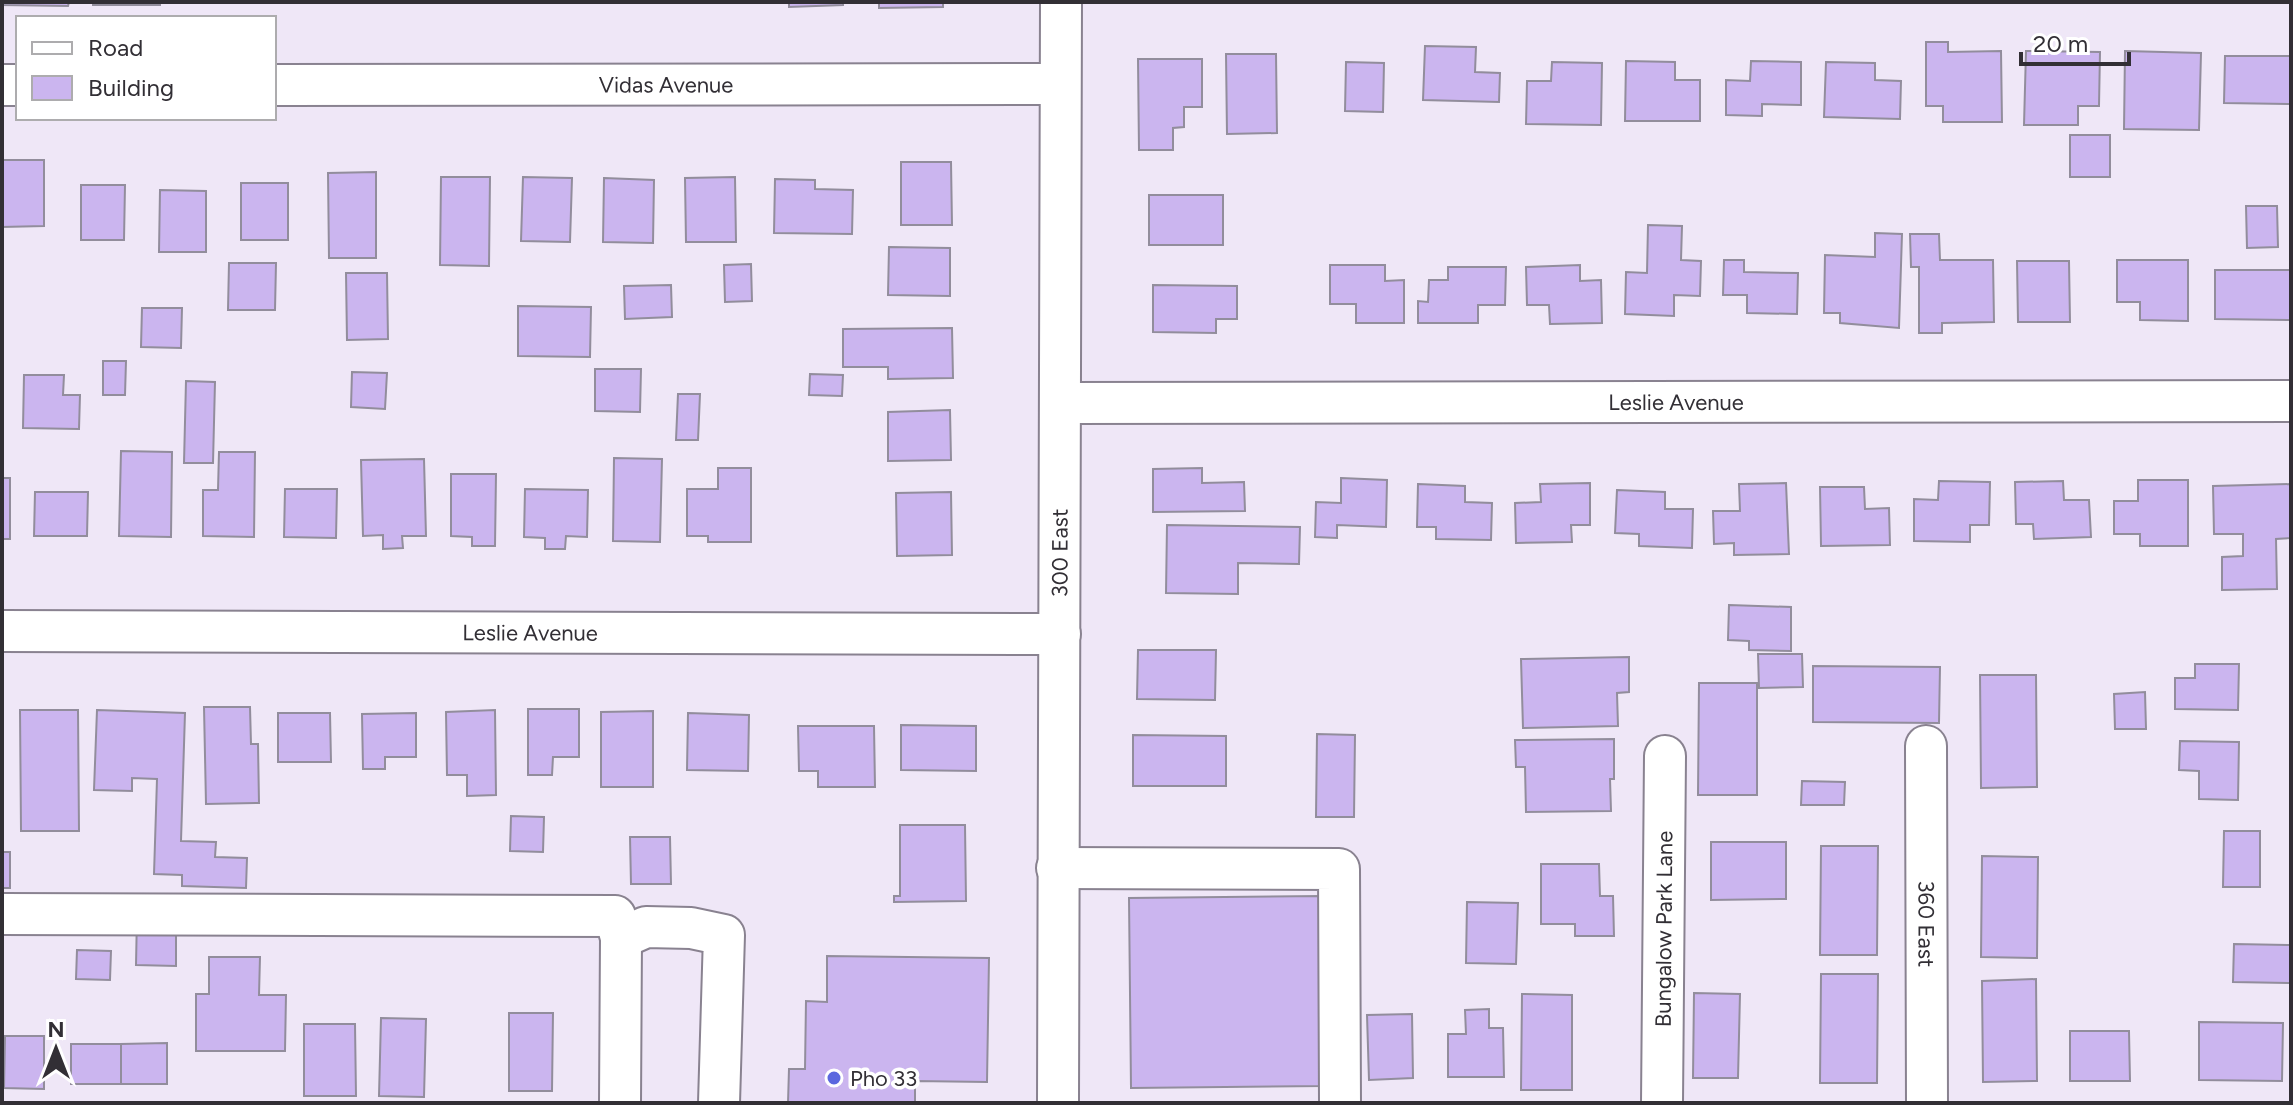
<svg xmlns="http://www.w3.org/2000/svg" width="2293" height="1105" viewBox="0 0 2293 1105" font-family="Figtree,sans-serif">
	<rect width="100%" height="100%" fill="#efe7f7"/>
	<path fill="#cbb5ef" stroke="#928d9c" stroke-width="2" d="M2 2H69L68 6 2 5Z
		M93 2H160V5H93Z
		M789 2H843V5L789 7Z
		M879 2H943V7L879 8Z
		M1926 42H1948V52L2001 51 2002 122H1943V106H1926Z
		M1425 46 1476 47 1475 72 1500 73 1499 102 1423 100Z
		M2026 51 2100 52 2099 106H2078V125H2024Z
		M2125 51 2201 53 2199 130 2124 129Z
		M1226 54H1276L1277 133 1227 134Z
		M2225 56H2291V104L2224 103Z
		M1138 59H1202V107H1184V127L1173 128V150H1139Z
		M1626 61 1675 62V80H1700V121H1625Z
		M1751 61 1801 62V105L1762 104V116L1726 115V80L1750 81Z
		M1346 62 1384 63 1383 112 1345 111Z
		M1552 62 1602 63 1601 125 1526 124 1527 81H1551Z
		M1826 62 1875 63V80L1901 81 1900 119 1824 117Z
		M2070 135H2110V177H2070Z
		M2 160H44V226L2 227Z
		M901 162H951L952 225H901Z
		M376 172V258H329L328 173Z
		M441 177H490L489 266 440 265Z
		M523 177 572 178 570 242 521 241Z
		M735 177 736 242H686L685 178Z
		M604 178 654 180 653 243 603 242Z
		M775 179 815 180V189L853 190 852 234 774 233Z
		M241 183H288V240H241Z
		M81 185H125L124 240H81Z
		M160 190 206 191V252H159Z
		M1149 195H1223V245H1149Z
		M2246 206H2277L2278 247 2247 248Z
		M1648 225 1682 226 1681 260 1701 261 1700 296 1674 295V316L1625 314 1626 272 1647 273Z
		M1875 233 1902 234 1899 328 1840 323V313H1824L1825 255 1875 257Z
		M1910 234H1939L1940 260H1993L1994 322 1942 323V333H1919V267H1911Z
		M889 247 950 248V296L888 295Z
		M1724 260H1744V272L1798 273 1797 314 1747 313V295H1723Z
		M2117 260H2188V321L2140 320V302H2117Z
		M2017 261H2069L2070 322H2018Z
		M229 263H276L275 310H228Z
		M751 264 752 301 725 302 724 265Z
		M1330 265H1385V281L1404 280V323H1356V304H1330Z
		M1580 265V281L1601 280 1602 323 1550 324 1549 305H1527L1526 267Z
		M1448 267H1506L1505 305H1478V323H1418V301L1428 302 1429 280H1448Z
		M2215 270H2291V320L2215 319Z
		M346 273H387L388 339 347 340Z
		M671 285 672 317 625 319 624 286Z
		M1153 285 1237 286V319H1216V333L1153 332Z
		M518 306 591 307 590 357 518 356Z
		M142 308H182L181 348 141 347Z
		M952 328 953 378 888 379V367H843V329Z
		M103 361H126L125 395H103Z
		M595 369H641L640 412 595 411Z
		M352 372 387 373 385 409 351 407Z
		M810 374 843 375 842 396 809 395Z
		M24 375H64L63 395H80L79 429 23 428Z
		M186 381 215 382 213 463H184Z
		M678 394H700L698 440H676Z
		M950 410 951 460 888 461V412Z
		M121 451 172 452 171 537 119 536Z
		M219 452H255L254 537 203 536V490H218Z
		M614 458 662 459 660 542 613 541Z
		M424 459 426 536H402L403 548 383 549V535L363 536 361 460Z
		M718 468H751V542H708V536H687V489H718Z
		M1202 468V483L1244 482 1245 511 1153 512V469Z
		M451 474H496L495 546H472V537L451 536Z
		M2 478H10V539H2Z
		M1341 478 1387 480 1386 527 1337 525V538L1315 537 1316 502 1341 503Z
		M2138 480H2188V546H2140V534H2114V501H2138Z
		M1939 481 1990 482 1989 525H1970V542L1914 541V499L1938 500Z
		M2063 481 2064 500H2089L2091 537 2034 539 2033 524H2016L2015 482Z
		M1590 483V525H1571L1572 542 1516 543 1515 503 1541 502 1540 484Z
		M1786 483 1789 554 1734 555V543L1714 544 1713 511H1740L1739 484Z
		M1418 484 1465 486V502L1492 503 1491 540 1436 539V527H1417Z
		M2291 484V538L2276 539 2277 589 2222 590V557L2243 556V534H2214L2213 486Z
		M1820 487H1864L1865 509 1889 508 1890 545 1821 546Z
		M285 489H337L336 538 284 537Z
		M525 489 588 490 587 537 566 536 565 549H545V538L524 537Z
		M1617 490 1665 492V509H1693L1692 548 1639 546V534L1615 533Z
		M35 492H88L87 536H34Z
		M951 492 952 555 897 556 896 493Z
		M1167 525 1300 527 1299 564 1238 563V594L1166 593Z
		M1729 605 1791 607V651L1749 650V641L1728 640Z
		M1138 650H1216L1215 700 1137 699Z
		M1758 654H1802L1803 687 1759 688Z
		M1629 657V692L1617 693 1618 726 1523 728 1521 659Z
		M2195 664H2239L2238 710 2175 709V678H2195Z
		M1813 666 1940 667 1939 723 1813 722Z
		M1980 675H2036L2037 787 1981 788Z
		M1699 683H1757V795H1698Z
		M2145 692 2146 729H2115L2114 694Z
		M204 707H250L251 744H258L259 803 206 804Z
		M528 709H579V757H553L552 775H528Z
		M20 710H78L79 831H21Z
		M97 710 185 713 181 841 216 842 215 857 247 858 246 888 182 886V875L154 874 157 779 132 778V791L94 790Z
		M495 710 496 795 467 796V775H447L446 712Z
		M653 711V787H601V712Z
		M278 713H330L331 762H278Z
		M416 713V757H385V769H363L362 714Z
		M688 713 749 715 748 771 687 770Z
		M901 725 976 726V771L901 770Z
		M798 726H874L875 787H818V771H799Z
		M1317 734 1355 735 1354 817H1316Z
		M1133 735 1226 736V786H1133Z
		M1614 739V779H1610L1611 811 1526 812 1525 767H1516L1515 740Z
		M2180 741 2239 742 2238 800 2199 799V771L2179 770Z
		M1802 781 1845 782 1844 805H1801Z
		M511 816 544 817 543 852 510 851Z
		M900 825H965L966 901 894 902V896H900Z
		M2224 831H2260V887H2223Z
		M630 837H670L671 884H631Z
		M1711 842H1786V899L1711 900Z
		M1821 846H1878L1877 955H1820Z
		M2 852H10V888H2Z
		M1982 856 2038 857 2037 958 1981 957Z
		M1541 864H1599L1600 896H1613L1614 936H1575V924H1541Z
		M1321 896 1323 1086 1131 1088 1129 898Z
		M1467 902 1518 903 1516 964 1466 963Z
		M137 914 176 915V966L136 965Z
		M2234 944 2291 945V983L2233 982Z
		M77 950 111 951 110 980 76 979Z
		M827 956 989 958 987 1082 915 1081V1103H788L789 1069H805L806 1001 827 1002Z
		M209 957H260L259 995H286L285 1051H196V994H209Z
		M1821 974H1878L1877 1083H1820Z
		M2036 979 2037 1081 1983 1082 1982 981Z
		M1694 993 1740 994 1738 1078H1693Z
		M1522 994 1572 995V1090H1521Z
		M1489 1009V1028H1503L1504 1077H1448V1034H1466L1465 1010Z
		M509 1013H553L552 1091H509Z
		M1412 1014 1413 1078 1369 1080 1367 1015Z
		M381 1018 426 1019 424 1097 379 1096Z
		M2199 1022 2283 1023 2282 1081 2199 1080Z
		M304 1024H355L356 1096H304Z
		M2070 1031H2129L2130 1081H2070Z
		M5 1036H44V1089L4 1088Z
		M167 1043V1084H121V1044Z
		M71 1044H121V1084H71Z"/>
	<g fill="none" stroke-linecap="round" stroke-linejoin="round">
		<defs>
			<g id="minor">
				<path d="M2 85H18"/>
				<path id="s1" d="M274 85 1060 84"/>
				<path id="s2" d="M1062 403 2291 401"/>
				<path id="s3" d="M2 631 1060 634"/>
				<path id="s4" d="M1926 746 1927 1103"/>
				<path d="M1057 868 1339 869 1340 1103"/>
				<path d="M2 914 615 916 621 938 620 1103"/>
				<path d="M621 938 646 927 691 928 724 935 719 1103"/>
				<path id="s5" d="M1058 1103 1061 2"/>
				<path id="s6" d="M1662 1103 1665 756"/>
			</g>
		</defs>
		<use href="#minor" stroke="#898290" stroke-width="44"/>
		<use href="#minor" stroke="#fff" stroke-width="40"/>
	</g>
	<circle fill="#5b68df" stroke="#fff" stroke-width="3" cx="834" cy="1078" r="8"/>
	<g text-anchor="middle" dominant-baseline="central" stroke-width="7" stroke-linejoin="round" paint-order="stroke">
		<g font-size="22" fill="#322f35" stroke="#fff">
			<text stroke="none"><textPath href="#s1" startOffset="392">Vidas Avenue</textPath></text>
			<text stroke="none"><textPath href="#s2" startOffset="614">Leslie Avenue</textPath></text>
			<text stroke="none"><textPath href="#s5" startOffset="550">300 East</textPath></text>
			<text stroke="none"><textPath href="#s3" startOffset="528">Leslie Avenue</textPath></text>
			<text stroke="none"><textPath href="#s4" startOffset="178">360 East</textPath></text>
			<text stroke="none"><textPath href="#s6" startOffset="174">Bungalow Park Lane</textPath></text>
		</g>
		<g font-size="22" fill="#322f35" stroke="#fff" text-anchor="start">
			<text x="850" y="1078">Pho 33</text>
		</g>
	</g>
	<rect width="2293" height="1105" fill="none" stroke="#322f35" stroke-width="8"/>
	<rect x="16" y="16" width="260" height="104" fill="#ffffff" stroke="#adacae" stroke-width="2"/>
	<rect x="32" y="42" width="40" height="12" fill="#ffffff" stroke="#adacae" stroke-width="2"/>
	<text x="88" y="56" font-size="24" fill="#322f35">Road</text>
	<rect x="32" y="76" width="40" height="24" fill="#cbb5ef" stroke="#adacae" stroke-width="2"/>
	<text x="88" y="96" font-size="24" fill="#322f35">Building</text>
	<g transform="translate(56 1049)" stroke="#ffffff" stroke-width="6" paint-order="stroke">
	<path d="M0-6L14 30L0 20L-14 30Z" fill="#322f35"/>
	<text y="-12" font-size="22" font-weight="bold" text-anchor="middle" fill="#322f35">N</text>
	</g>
	<path d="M2021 52v12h108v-12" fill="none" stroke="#322f35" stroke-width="4"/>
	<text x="2033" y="52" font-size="24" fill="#322f35" stroke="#ffffff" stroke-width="6" paint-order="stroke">20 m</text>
</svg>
